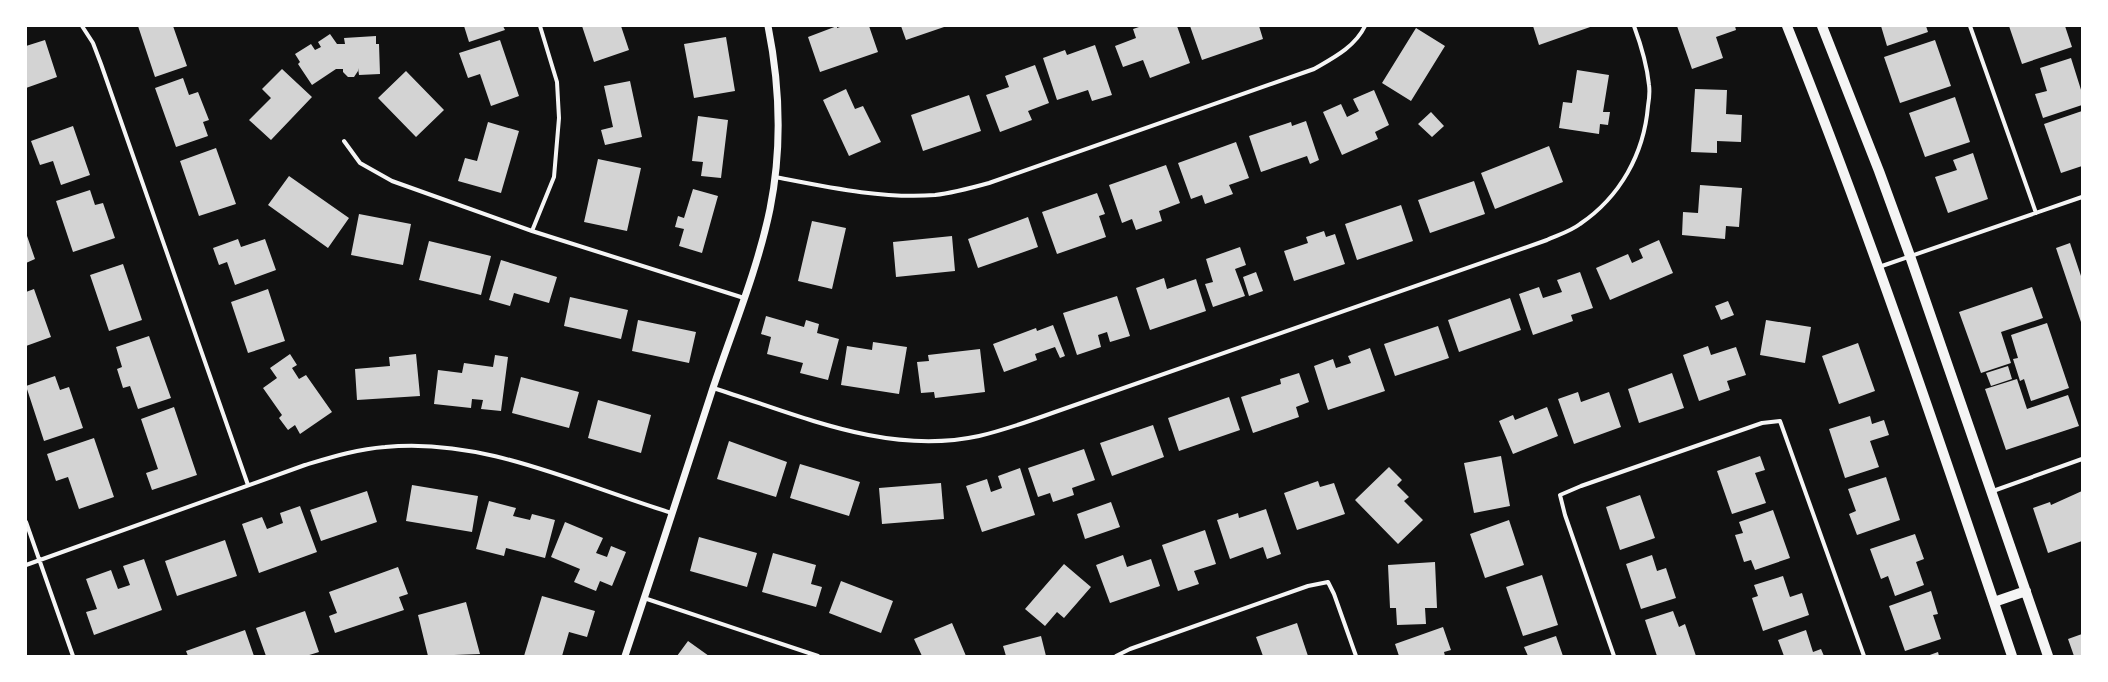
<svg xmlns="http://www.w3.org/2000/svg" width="2108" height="682" viewBox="0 0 2108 682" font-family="Overpass,sans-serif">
	<rect width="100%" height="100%" fill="#111"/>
	<path fill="#d3d3d3" d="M138 26H173L187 66 155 77Z
		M464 26H503L505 30 469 42Z
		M582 26H621L629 50 594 62Z
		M837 26V28L843 26H869L878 52 820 72 808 37Z
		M901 26H947L906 40Z
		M1142 26H1177L1190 63 1150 78 1143 60 1123 67 1115 46 1136 38 1133 29Z
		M1190 26H1259L1263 39 1202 60Z
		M1533 26H1593L1539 45Z
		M1677 26H1735L1736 30 1716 37 1723 58 1692 69Z
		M1881 26H1926L1928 32 1887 46Z
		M2009 26H2065L2072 47 2022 64Z
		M1416 28 1445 46 1411 101 1382 83Z
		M330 34 337 44H345L344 38 376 36V44H379L380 74 359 75 358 68V71L354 77H348L343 72V69H336L312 85 298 64 300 62 295 54 311 44 315 50 321 47 318 42Z
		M726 37 735 91 694 98 684 44Z
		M45 40 57 77 26 88V46Z
		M500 40 519 96 491 106 480 74 468 78 459 53Z
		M1935 40 1951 86 1900 103 1884 57Z
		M1095 45 1112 95 1092 101 1088 90 1057 100 1043 58 1065 50 1067 55Z
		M2071 58 2082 93V105L2043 118 2035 94 2047 91 2040 68Z
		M1035 65 1049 103 1028 111 1032 120 1000 132 986 95 1009 87 1005 76Z
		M282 69 312 97 271 140 249 120 271 98 262 89Z
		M1577 70 1609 75 1603 112H1610L1608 125 1600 124 1599 134 1559 128 1563 102 1572 103Z
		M406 71 444 110 416 137 378 98Z
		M183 78 189 95 198 92 209 120 203 122 208 136 176 147 155 88Z
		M630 81 642 137 605 145 601 130 613 127 604 86Z
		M846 89 855 109 863 106 881 142 849 156 823 100Z
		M1695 89 1727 90 1726 114 1742 115 1741 142 1717 141V153L1691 152Z
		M1374 90 1389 125 1375 132 1378 139 1342 155 1323 112 1341 104 1347 117 1359 111 1353 99Z
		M969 95 981 131 923 151 911 115Z
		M1955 97 1970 142 1925 157 1909 113Z
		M2082 111V166L2061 173 2044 124Z
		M1431 112 1444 126 1432 137 1418 124Z
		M698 116 728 120 721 178 701 176 703 162 692 161Z
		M1306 121 1319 160 1310 164 1307 156 1261 172 1249 136 1291 122 1292 126Z
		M488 122 519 131 501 193 458 181 465 158 477 161Z
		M73 126 90 175 61 185 53 161 40 165 31 141Z
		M1236 142 1249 178 1229 185 1233 194 1205 204 1202 195 1191 199 1178 163Z
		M1549 146 1563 182 1495 209 1481 173Z
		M216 148 236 204 199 216 180 161Z
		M1973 153 1988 199 1948 213 1935 177 1957 170 1953 160Z
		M598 159 641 168 627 231 584 222Z
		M1166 165 1180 203 1159 211 1162 221 1136 230 1132 219 1122 223 1109 185Z
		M289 176 349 218 328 248 268 205Z
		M1474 181 1485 214 1430 233 1418 200Z
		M1700 185 1742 188 1739 227 1726 226 1725 239 1682 235 1683 212 1698 213Z
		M693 189 718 196 702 253 679 246 684 229 675 227 678 216 684 218Z
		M90 190 95 205 103 203 115 238 73 252 56 201Z
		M1097 193 1105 214 1099 216 1106 237 1057 254 1042 212Z
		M1401 205 1413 241 1357 260 1345 224Z
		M359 214 411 224 403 265 351 255Z
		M1028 217 1038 247 978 268 968 239Z
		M812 221 846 228 832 289 798 281Z
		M1324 231 1326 237 1335 234 1345 264 1294 281 1284 251 1308 243 1306 237Z
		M26 233 35 259 26 263Z
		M952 236 955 271 896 277 893 242Z
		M238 239 241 247 265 239 276 270 235 285 227 262 219 265 213 248Z
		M1659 240 1673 273 1610 300 1596 268 1628 254 1632 263 1643 258 1639 249Z
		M429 241 491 256 481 295 419 280Z
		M2070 243 2082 279V325L2056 248Z
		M1240 247 1246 265 1235 269 1245 296 1213 307 1205 284 1213 282 1206 259Z
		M501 260 557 277 549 303 514 293 510 306 489 300Z
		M123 264 142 320 109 331 90 275Z
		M1256 272 1263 291 1249 296 1243 277Z
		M1580 272 1593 308 1571 315 1573 321 1533 335 1519 294 1539 287 1543 298 1562 292 1557 280Z
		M1164 278 1167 289 1196 279 1206 311 1150 330 1136 288Z
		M2032 287 2043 318 2001 332 2011 363 1981 373 1959 312Z
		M34 289 51 337 26 346V292Z
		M268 289 285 341 248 353 231 302Z
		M1117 296 1130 336 1110 342 1107 332 1098 335 1101 347 1077 355 1063 313Z
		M570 297 628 310 621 339 564 326Z
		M1510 298 1521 330 1459 352 1448 320Z
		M1728 301 1734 315 1721 320 1715 306Z
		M766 316 804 327 806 320 819 324 817 333 839 339 828 380 800 373 803 363 767 354 771 337 761 334Z
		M638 320 696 332 689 363 632 351Z
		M1766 320 1811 327 1805 363 1760 355Z
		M2047 323 2069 388 2031 401 2024 379 2020 381 2013 359 2018 358 2011 335Z
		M1053 325 1065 356 1060 358 1055 347 1035 354 1037 360 1004 372 993 344 1036 328 1037 331Z
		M1438 326 1449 358 1395 376 1384 344Z
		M149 336 171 398 138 409 130 386 123 388 117 369 122 367 116 347Z
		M873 342 907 347 899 394 841 385 847 346 872 350Z
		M1858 343 1875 391 1839 404 1822 356Z
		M1708 346 1711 355 1736 347 1746 375 1727 381 1730 390 1699 401 1683 355Z
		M1370 348 1385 391 1328 410 1314 366 1333 359 1336 368 1351 363 1348 356Z
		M980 349 985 392 935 398 934 392 921 393 917 362 929 361 928 355Z
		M290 354 297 365 292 368 299 379 306 375 332 412 300 434 295 425 288 430 279 418 282 415 263 388 277 378 270 368Z
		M416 354 420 396 357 400 355 369 390 366 389 357Z
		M495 355 508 357 501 411 481 409 483 400 472 399 471 408 434 404 438 370 462 373 464 363 493 367Z
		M2008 366 2012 379 1991 386 1986 373Z
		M1299 373 1309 402 1296 407 1299 417 1253 433 1241 397 1281 384 1280 379Z
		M1672 373 1684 408 1639 423 1628 389Z
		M55 376 60 390 69 387 83 428 44 441 26 386Z
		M521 377 579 392 569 428 512 413Z
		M2017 379 2027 409 2068 395 2079 426 2006 450 1985 389Z
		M1578 392 1581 402 1609 392 1621 427 1574 444 1558 399Z
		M1229 397 1240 430 1179 451 1168 418Z
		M598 400 651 415 641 453 588 438Z
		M174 407 197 475 152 490 146 473 158 469 141 419Z
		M1547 407 1558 436 1513 454 1499 421 1513 415 1515 420Z
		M1870 416 1872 424 1884 420 1889 435 1870 441 1879 467 1845 478 1829 429Z
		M1153 425 1164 457 1112 476 1100 443Z
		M94 438 114 497 79 509 68 477 56 481 47 454Z
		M729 441 787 462 776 497 717 479Z
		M1084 449 1095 480 1072 488 1074 495 1053 502 1050 493 1038 497 1028 468Z
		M1501 456 1510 506 1474 513 1464 463Z
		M1760 456 1765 470 1755 473 1766 503 1732 514 1717 471Z
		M800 464 860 482 849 516 790 498Z
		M1389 467 1402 480 1397 485 1409 497 1404 501 1423 520 1398 544 1355 500Z
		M1020 468 1035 515 982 532 966 486 987 479 991 492 1002 488 998 476Z
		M1886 477 1900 520 1857 535 1849 514 1856 511 1848 489Z
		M1318 481 1320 487 1334 483 1345 514 1297 530 1284 493Z
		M941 483 944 519 882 524 879 488Z
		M412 485 478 496 472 532 406 521Z
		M367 491 377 522 321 541 310 510Z
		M2082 491V541L2048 553 2033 508 2050 502 2051 505Z
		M1640 495 1655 538 1620 550 1606 507Z
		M489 501 516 508 513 516 530 520 532 514 555 520 545 558 506 548 504 556 476 549Z
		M1111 502 1120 527 1085 539 1077 514Z
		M300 506 317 552 259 573 242 524 262 517 267 529 283 523 280 513Z
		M1266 509 1281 554 1267 559 1263 547 1230 559 1217 520 1238 513 1239 518Z
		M1773 510 1790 558 1755 570 1751 560 1744 562 1735 535 1743 533 1739 522Z
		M1509 520 1524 565 1485 578 1470 534Z
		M565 522 603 538 596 553 607 557 611 546 626 552 612 586 600 581 596 591 574 582 580 569 551 557Z
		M1205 530 1216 564 1194 571 1199 584 1178 591 1162 545Z
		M1915 534 1924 559 1916 562 1924 585 1895 596 1888 576 1881 579 1870 549Z
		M699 537 757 553 747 587 690 571Z
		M225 540 237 576 177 596 165 561Z
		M773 553 816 565 811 584 822 587 816 607 762 592Z
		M1123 555 1127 567 1151 559 1160 586 1110 603 1096 565Z
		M1652 555 1657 571 1666 568 1676 598 1641 609 1626 564Z
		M144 559 162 610 94 635 86 612 97 609 86 579 111 570 118 589 130 585 123 566Z
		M1435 562 1437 608H1425L1426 624 1397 625 1396 608H1390L1388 565Z
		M1064 564 1091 587 1064 618 1057 612 1045 626 1025 609Z
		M398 567 408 594 399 597 404 610 335 633 329 616 337 613 329 592Z
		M1542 575 1558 625 1523 636 1506 587Z
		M1783 576 1790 597 1802 593 1809 615 1763 631 1752 598 1758 596 1754 585Z
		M841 581 893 601 881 633 829 613Z
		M1931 591 1938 614 1933 615 1941 639 1905 651 1889 606Z
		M542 596 595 611 587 637 569 632 562 656H524Z
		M466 602 480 654 428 656 418 615Z
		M305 611 319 652 306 656H266L256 628Z
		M1673 611 1679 627 1685 624 1696 656H1657L1645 620Z
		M952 623 966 656H922L914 639Z
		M1297 623 1308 656H1263L1256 637Z
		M1443 627 1451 650 1444 652 1445 656H1399L1395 644Z
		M245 630 254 656H188L186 651Z
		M1806 630 1813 652 1821 649 1824 656H1784L1778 640Z
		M2082 634V656H2074L2068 639Z
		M1041 636 1046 656H1006L1003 646Z
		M1556 636 1563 656H1528L1524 647Z
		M688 641 709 656H677Z
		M1938 652 1939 656H1927Z"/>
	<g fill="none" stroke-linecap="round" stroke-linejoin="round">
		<path stroke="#f5f5f5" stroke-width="4" d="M82 26 93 43 101 64 248 485
			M1970 26 2036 213
			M344 141 360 163 392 181 532 231 744 298
			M775 177C827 187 882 199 935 195 953 193 971 188 989 183L1314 69C1333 58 1355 47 1365 26
			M532 231 554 177 559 118 557 82 540 26
			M1879 267 2082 197
			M713 388C800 415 887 456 979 436 1005 430 1030 421 1055 412L1547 240C1558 235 1571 231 1580 224 1620 197 1644 154 1648 106 1649 100 1650 92 1649 85 1647 65 1641 45 1634 26
			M1993 491 2082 459
			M26 522 73 656
			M26 565 305 465C332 457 358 449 385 447 484 437 579 485 672 513
			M644 598 818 656
			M1116 656 1130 649 1308 586 1328 582 1334 594 1356 656
			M1614 656 1565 515 1560 495 1581 486 1762 423 1780 421 1864 656"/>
		<path stroke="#f5f5f5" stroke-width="7" d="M625 656C654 569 683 481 711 394 731 333 757 272 770 209 782 149 780 86 768 26"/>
		<path stroke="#f5f5f5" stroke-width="10" d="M1787 26C1870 233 1941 445 2012 656
			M1822 26 1879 171 1910 256 2048 656
			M1994 602 2026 591"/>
	</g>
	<rect width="2108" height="682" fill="none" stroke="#ffffff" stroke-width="54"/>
</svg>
